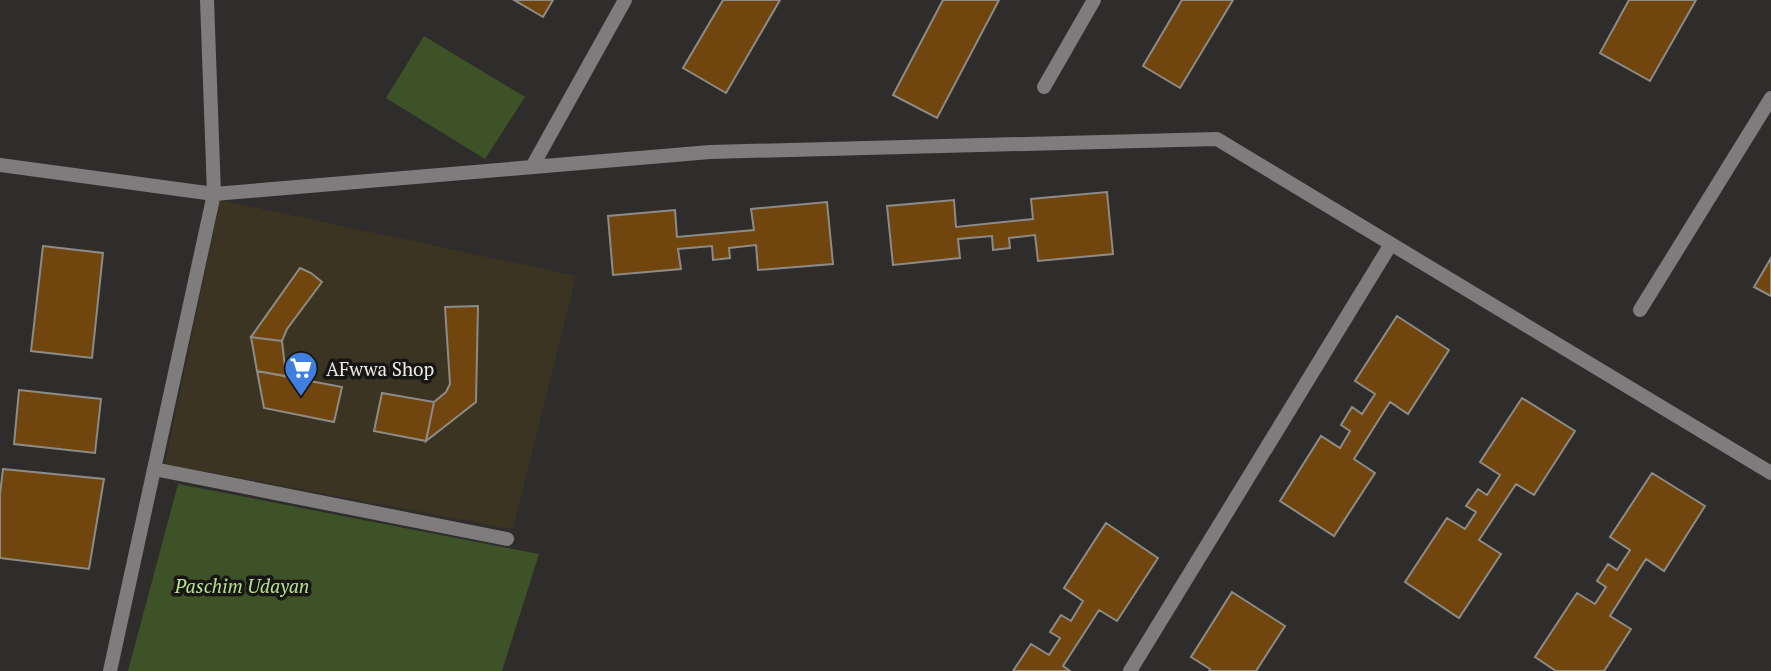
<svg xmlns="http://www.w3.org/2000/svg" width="1771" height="671" viewBox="0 0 1771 671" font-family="'PT Serif',serif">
	<rect width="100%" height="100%" fill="#2f2d2b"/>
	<path fill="#3c3423" d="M220 200 576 276 513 529 165 464Z"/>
	<path fill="#3d5227" d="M424 36 525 97 485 159 386 98Z
		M178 484 539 554 502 671H128Z"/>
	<path fill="#70460e" stroke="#8d8b88" stroke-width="2" d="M514 0H553L543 17Z
		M723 0H780L726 93 683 68Z
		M943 0H999L937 118 893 95Z
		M1182 0H1233L1180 88 1143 66Z
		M1629 0H1696L1650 81 1600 53Z
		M1107 192 1113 254 1038 261 1035 235 1009 238 1010 248 993 250 992 236 958 239 960 258 893 265 887 206 954 200 956 227 1033 219 1031 199Z
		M827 202 833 264 758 270 756 245 729 248 730 258 713 260 712 246 678 249 681 269 613 275 608 216 675 210 677 237 754 230 751 209Z
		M43 246 103 253 92 358 31 351Z
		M1771 258V296L1754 287Z
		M300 268 311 273 322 282 287 329 282 341 251 337Z
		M478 306 476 402 426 441 434 402 446 392 450 384 445 307Z
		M1397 316 1449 350 1408 414 1390 402 1354 459 1375 473 1334 536 1280 501 1321 436 1340 448 1350 431 1341 425 1352 407 1362 414 1375 394 1355 381Z
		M251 337 282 341 286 376 257 371Z
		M257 371 342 387 334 422 264 408Z
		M19 390 101 399 95 453 14 444Z
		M382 393 434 402 426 441 374 431Z
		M1522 398 1575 431 1534 495 1516 484 1479 540 1501 554 1459 618 1405 582 1447 518 1465 529 1476 512 1466 506 1478 489 1487 495 1500 475 1480 462Z
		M3 469 104 479 89 569 0 558V494Z
		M1652 473 1705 506 1664 571 1646 559 1610 616 1631 629 1604 671H1556L1535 657 1577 593 1595 604 1606 587 1597 581 1608 564 1617 570 1630 550 1610 537Z
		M1106 523 1158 558 1117 621 1099 610 1063 666 1070 671H1013L1031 644 1049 655 1060 638 1050 632 1061 615 1071 621 1083 601 1064 588Z
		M1232 592 1285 626 1256 671H1209L1210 669 1191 657Z"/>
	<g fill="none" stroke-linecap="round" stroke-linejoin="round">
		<path stroke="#7e7c7c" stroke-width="14" d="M1044 87 1094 0
			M0 165 214 194 207 0
			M532 167 625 0
			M1640 310 1771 98
			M154 469 507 539
			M110 671 214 194 710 152 1217 139 1771 473
			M1130 671 1391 244"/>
	</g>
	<defs>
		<symbol id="supermarket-pin" viewBox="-11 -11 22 30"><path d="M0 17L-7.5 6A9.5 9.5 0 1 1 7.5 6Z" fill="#3f7fe0" stroke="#171615"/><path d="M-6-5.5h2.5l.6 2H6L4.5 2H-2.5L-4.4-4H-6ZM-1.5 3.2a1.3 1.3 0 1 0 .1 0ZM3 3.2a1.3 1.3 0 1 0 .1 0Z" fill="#fff"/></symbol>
	</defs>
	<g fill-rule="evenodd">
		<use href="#supermarket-pin" x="282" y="349" width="38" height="52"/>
	</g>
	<g text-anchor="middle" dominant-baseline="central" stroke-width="7" stroke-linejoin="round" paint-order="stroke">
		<g font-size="19" fill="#eeedeb" stroke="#171615" text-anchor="start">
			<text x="326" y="368">AFwwa Shop</text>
		</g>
		<g font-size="19" font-style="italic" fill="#b7e28f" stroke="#171615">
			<text x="242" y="585">Paschim Udayan</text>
		</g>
	</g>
</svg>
